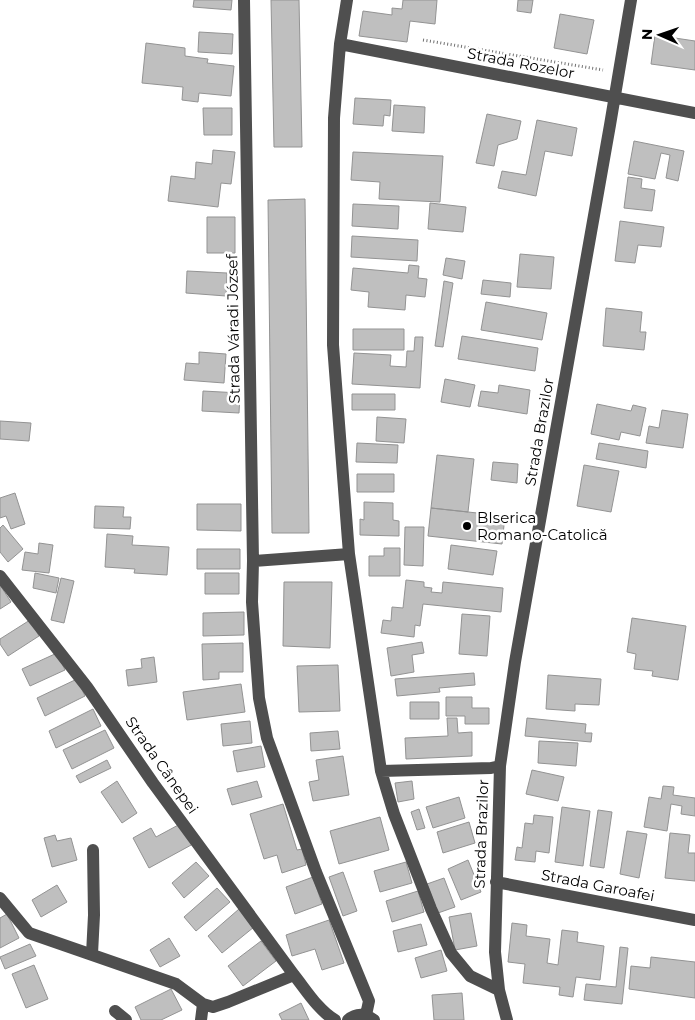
<svg xmlns="http://www.w3.org/2000/svg" width="695" height="1020" viewBox="0 0 695 1020" font-family="Montserrat,sans-serif">
	<rect width="100%" height="100%" fill="#fff"/>
	<path fill="#bfbfbf" stroke="#939393" d="M194 0H232L231 10 193 7Z
		M271 0H299L302 147H274Z
		M403 0H437L435 24 410 21 407 42 359 36 363 11 392 15V8L402 9Z
		M518 0H533L531 13 517 11Z
		M560 14 594 20 587 54 554 48Z
		M199 32 233 34 232 54 198 52Z
		M655 35 695 41V70L651 64Z
		M146 43 185 48V56L208 59 207 63 234 66 231 96 199 93 198 102 182 100 183 87 142 83Z
		M355 98 391 100 390 116 384 115 383 126 353 124Z
		M394 105 425 107 424 133 392 131Z
		M203 108H232V135H204Z
		M487 114 521 121 517 139 498 145 494 166 476 163Z
		M537 120 577 128 572 156 545 151 536 196 498 188 502 171 526 175Z
		M634 141 684 151 678 181 666 178 670 155 661 153 655 179 628 174Z
		M213 150 235 152 231 184 221 183 218 207 168 201 171 176 195 179 196 162 212 164Z
		M353 152 443 156 440 202 379 199 380 182 351 180Z
		M628 177 642 179 641 188 655 190 652 211 624 208Z
		M305 199 309 533H272L268 200Z
		M430 203 466 207 463 232 428 229Z
		M353 204 399 206 398 229 352 226Z
		M207 217H235V253H207Z
		M620 221 664 227 661 247 638 245 635 263 615 261Z
		M352 236 418 240 417 261 351 257Z
		M520 254 554 257 551 289 517 287Z
		M446 258 465 261 462 279 443 275Z
		M409 265 419 266 418 278 427 279 425 297 406 295 405 310 368 307 369 292 351 290 353 268 408 273Z
		M187 271 227 273 226 296 186 293Z
		M483 280 511 283 510 297 481 294Z
		M444 281 453 283 443 347 435 346Z
		M486 302 547 313 542 340 481 330Z
		M606 308 642 312 640 332H646L644 350 603 346Z
		M353 329H404V350H353Z
		M462 336 538 348 535 371 458 359Z
		M415 337H423L420 388 352 384 354 353 391 355 390 366 406 367 407 351H414Z
		M199 352 226 354 224 383 184 380 186 363 199 364Z
		M445 379 475 385 470 407 441 402Z
		M499 385 530 390 527 414 478 406 481 391 498 393Z
		M203 391 240 393 239 413 202 411Z
		M352 394H395V410H352Z
		M597 404 631 411 633 405 646 408 640 436 621 432 619 440 591 434Z
		M662 410 688 414 683 448 646 443 649 426 659 428Z
		M377 417 406 419 404 443 376 441Z
		M0 421 31 423 29 441 0 439Z
		M357 443 398 445 397 463 356 462Z
		M599 443 648 451 646 468 596 459Z
		M437 455 474 459 468 512 431 508Z
		M493 462 518 464 517 483 491 480Z
		M584 465 619 471 611 512 577 506Z
		M357 474H394V492H357Z
		M15 493 25 524 11 529 6 516 0 518V498Z
		M364 502 393 503V520L399 521V536L360 535V519L364 520Z
		M197 504H241V531L197 530Z
		M95 506 124 507 123 517H131L130 529 94 528Z
		M431 508 505 516 502 544 428 536Z
		M3 525 23 549 8 562 0 552V528Z
		M405 527H424L423 566 404 565Z
		M107 534 133 536 132 545 169 547 167 575 134 573 135 569 105 567Z
		M39 543 53 545 49 573 22 570 25 552 38 554Z
		M451 545 497 551 493 575 448 569Z
		M384 548H400V576H369V556H384Z
		M197 549H240V569H197Z
		M35 573 59 578 56 593 33 588Z
		M205 573H239V594H205Z
		M61 578 74 581 64 623 51 620Z
		M406 580 424 582V587L432 588 431 592 442 593 443 582 503 588 501 612 423 604 420 626 415 625 414 637 381 633 383 620 391 621 392 607 403 608Z
		M284 582H332L330 648 283 646Z
		M0 585 11 602 0 609Z
		M244 612V635L203 636V613Z
		M462 614 490 616 487 656 459 654Z
		M632 618 686 626 678 680 652 676 653 671 634 669 636 654 627 652Z
		M30 620 39 636 8 656 0 644V639Z
		M422 642 424 653 412 655 414 672 391 676 387 648Z
		M243 643V672H219V679L203 680 202 644Z
		M57 653 65 670 30 686 22 669Z
		M154 657 157 682 128 686 126 670 142 668 141 659Z
		M338 665 340 711 299 712 297 666Z
		M474 673 475 685 439 688 440 692 397 696 395 679Z
		M548 675 601 679 599 705 575 704V711L546 709Z
		M77 679 85 696 45 716 37 698Z
		M241 684 245 712 187 720 183 692Z
		M446 697H472V708H489V724H465V716H446Z
		M410 702H439V719H410Z
		M93 709 101 726 56 748 49 731Z
		M447 718H457L458 733 472 732V756L406 759 405 738 448 736Z
		M527 718 586 724 585 733H592L591 742 525 736Z
		M250 721 252 743 223 746 221 724Z
		M105 730 114 748 72 769 63 750Z
		M338 731 340 749 311 751 310 733Z
		M539 741 578 743 576 766 538 763Z
		M261 746 265 767 237 772 233 751Z
		M343 756 349 795 313 801 309 782 319 780 316 760Z
		M107 760 111 768 80 783 76 776Z
		M532 770 564 777 558 801 526 794Z
		M117 781 137 813 122 823 101 792Z
		M257 781 262 797 232 805 227 789Z
		M412 781 414 799 398 802 395 783Z
		M663 786 674 787 673 795 695 798V816L681 814 682 806 671 804 667 831 644 827 649 797 661 799Z
		M459 797 465 818 433 828 426 807Z
		M283 804 297 850 302 849 306 865 282 873 277 855 264 859 250 814Z
		M562 807 590 811 583 866 555 862Z
		M419 809 425 828 417 830 411 812Z
		M598 810 612 812 604 868 590 866Z
		M534 815 553 817 549 853 536 851 535 862 515 860 517 847 522 848 525 823 533 824Z
		M380 817 389 850 339 864 330 831Z
		M469 822 475 843 443 853 437 832Z
		M182 823 193 844 149 868 133 838 151 828 156 837Z
		M627 831 647 834 639 878 620 874Z
		M670 833 690 835 688 853H695V881L665 878Z
		M55 835 57 841 71 838 77 860 52 867 44 838Z
		M468 860 481 892 461 900 448 869Z
		M196 862 209 876 184 898 172 883Z
		M406 862 412 883 380 892 374 871Z
		M343 872 357 911 343 916 329 877Z
		M313 877 322 904 295 914 286 887Z
		M444 878 455 907 438 913 427 884Z
		M57 885 67 902 41 917 32 900Z
		M217 888 230 902 196 931 184 917Z
		M418 891 424 912 392 922 386 901Z
		M239 909 254 927 222 953 208 936Z
		M471 913 477 946 455 950 449 917Z
		M7 914 19 938 0 948V918Z
		M329 920 344 963 322 970 315 949 292 956 286 935Z
		M512 923 527 925 526 936 550 939 547 963 558 965 562 930 578 932 577 942 604 946 600 980 576 977 573 997 559 995 560 987 523 983 525 964 508 962Z
		M421 924 427 945 398 952 393 931Z
		M169 938 180 956 160 967 150 950Z
		M261 941 276 961 243 986 228 966Z
		M30 944 36 956 5 969 0 957Z
		M620 947 628 948 622 1004 584 1000 586 984 616 987Z
		M441 950 447 971 421 978 415 958Z
		M651 957 695 962V998L629 989 631 966 650 968Z
		M34 965 48 999 26 1008 12 974Z
		M171 989 182 1010 161 1020H141L135 1007Z
		M462 993 464 1020H434L432 995Z
		M301 1003 309 1020H282L279 1014Z"/>
	<g fill="none" stroke-linecap="round" stroke-linejoin="round">
		<path stroke="#717171" stroke-width="3" stroke-dasharray="1 2.5" stroke-linecap="butt" d="M423 40 603 70"/>
		<path stroke="#4f4f4f" stroke-width="12" d="M244 0 253 561 349 554
			M347 0 340 44 334 118 333 345 349 554 381 771 491 768 500 766
			M340 44 695 113
			M253 561 252 602 259 698 267 738 316 872 369 1001 366 1015
			M0 576 87 687 153 783 294 975C306 990 318 1010 335 1020
			M381 771 394 814 431 909 451 953 470 976 499 990
			M496 882 695 920
			M0 898 29 933 176 984 203 1004 213 1007 228 1002 294 975
			M92 954 94 915 93 850
			M115 1011 126 1020
			M201 1020 203 1004
			M348 1020C356 1013 365 1013 374 1020
			M507 1020 499 990 495 952 500 766 515 662 610 125 631 0"/>
	</g>
	<circle fill="#000" stroke="#fff" stroke-width="2" cx="467" cy="526" r="5"/>
	<g text-anchor="middle" dominant-baseline="central" stroke-width="5" stroke-linejoin="round" paint-order="stroke">
		<g font-size="15" fill="#000" stroke="#fff">
			<text transform="translate(521 63) rotate(11)">Strada Rozelor</text>
			<text transform="translate(233 329) rotate(-91)">Strada Váradi József</text>
			<text transform="translate(539 432) rotate(-80)">Strada Brazilor</text>
			<text transform="translate(162 765) rotate(55)">Strada Cânepei</text>
			<text transform="translate(481 834) rotate(-88)">Strada Brazilor</text>
			<text transform="translate(598 885) rotate(11)">Strada Garoafei</text>
		</g>
		<g font-size="15" fill="#000" stroke="#fff" text-anchor="start">
			<text x="477" y="517">BIserica<tspan x="477" dy="17">Romano-Catolică</tspan></text>
		</g>
	</g>
	<g transform="translate(660 35) rotate(272)" stroke="#ffffff" stroke-width="4" paint-order="stroke">
	<path d="M0-4L9 19L0 12L-9 19Z" fill="#000000"/>
	<text y="-8" font-size="14" font-weight="bold" text-anchor="middle" fill="#000000">N</text>
	</g>
</svg>
